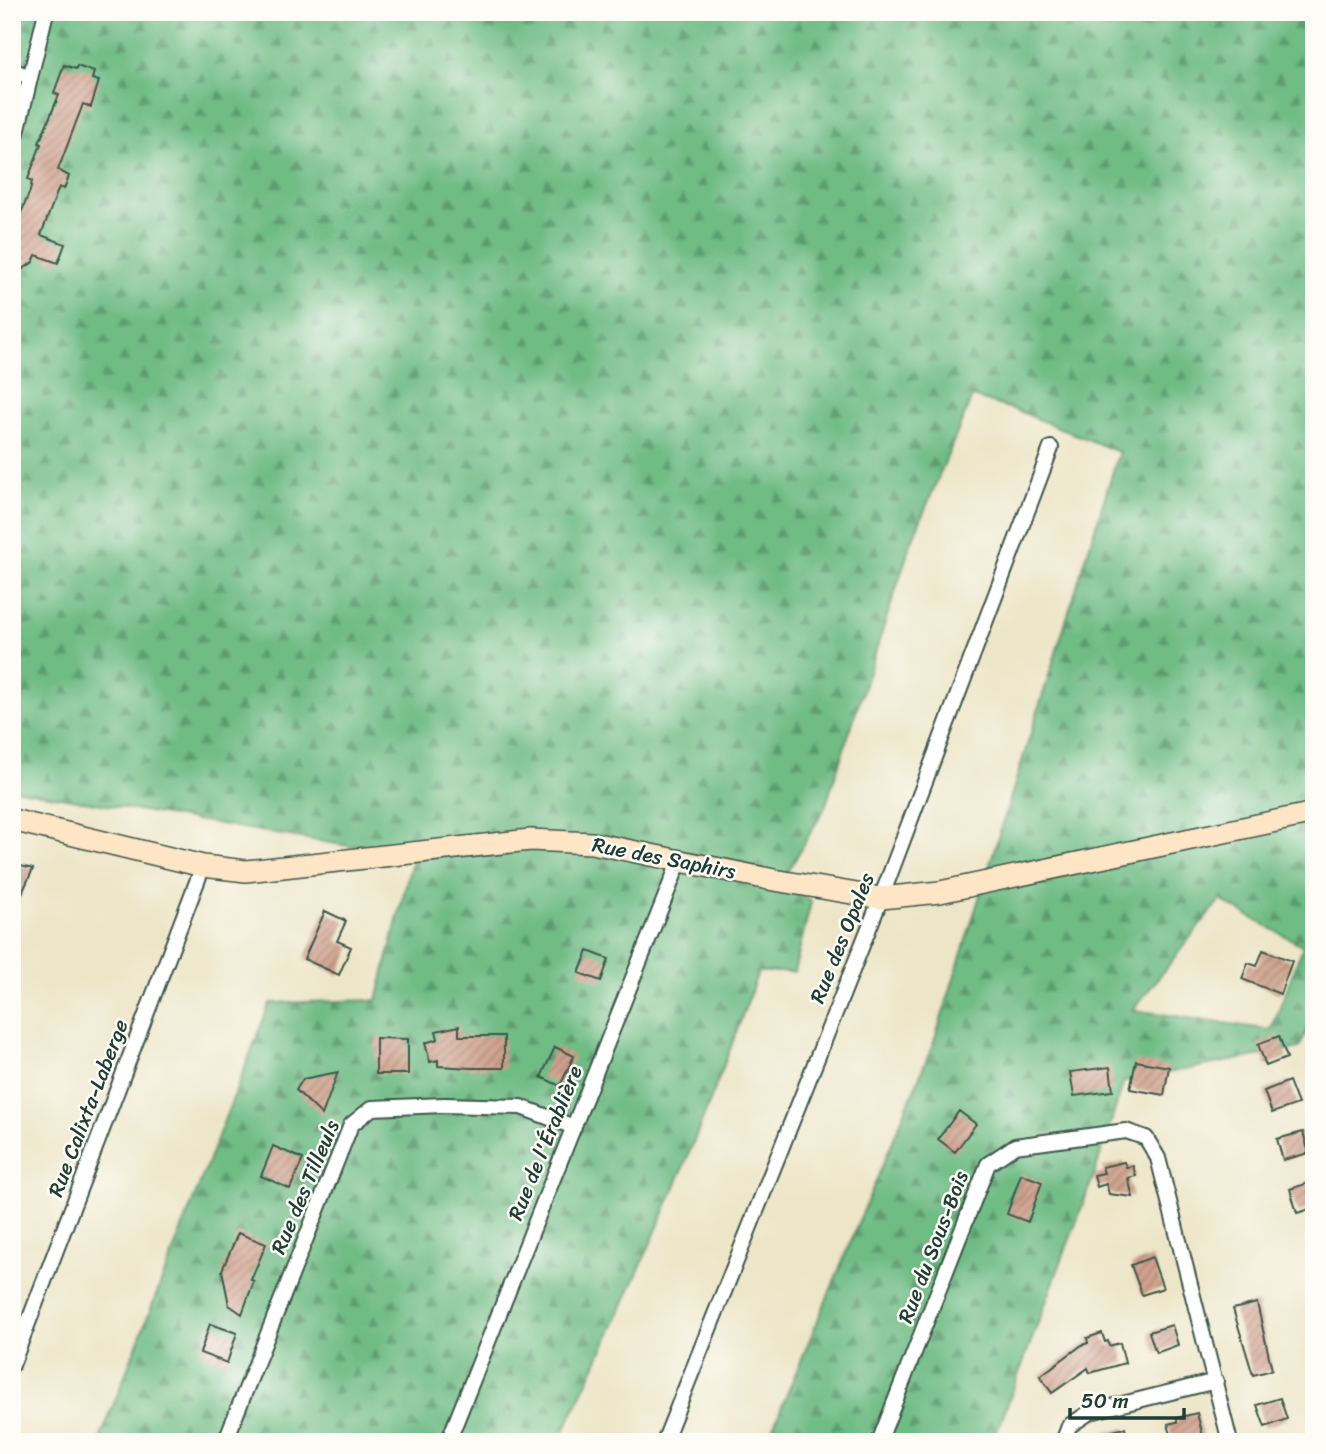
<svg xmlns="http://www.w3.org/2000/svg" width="1326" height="1454" viewBox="0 0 1326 1454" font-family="Sriracha,sans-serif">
	<defs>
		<pattern id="forest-firs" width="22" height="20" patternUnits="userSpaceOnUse" patternTransform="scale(1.75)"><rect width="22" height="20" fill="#6fbc85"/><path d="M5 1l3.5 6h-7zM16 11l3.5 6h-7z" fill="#5b9a6e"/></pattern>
		<pattern id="building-hatch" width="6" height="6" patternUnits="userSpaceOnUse" patternTransform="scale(1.75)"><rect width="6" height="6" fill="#d0a18d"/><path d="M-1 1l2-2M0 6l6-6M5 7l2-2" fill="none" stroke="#a88474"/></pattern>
	</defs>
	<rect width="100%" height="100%" fill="#fdfcf7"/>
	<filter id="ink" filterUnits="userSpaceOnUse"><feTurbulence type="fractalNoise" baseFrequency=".0143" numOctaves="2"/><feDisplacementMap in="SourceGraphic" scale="14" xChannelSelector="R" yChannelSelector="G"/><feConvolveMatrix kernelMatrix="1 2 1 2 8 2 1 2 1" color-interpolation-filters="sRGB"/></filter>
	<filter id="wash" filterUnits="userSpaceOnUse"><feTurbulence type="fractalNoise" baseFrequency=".00686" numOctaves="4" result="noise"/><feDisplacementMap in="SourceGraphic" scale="28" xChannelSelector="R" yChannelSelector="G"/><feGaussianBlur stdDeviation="1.57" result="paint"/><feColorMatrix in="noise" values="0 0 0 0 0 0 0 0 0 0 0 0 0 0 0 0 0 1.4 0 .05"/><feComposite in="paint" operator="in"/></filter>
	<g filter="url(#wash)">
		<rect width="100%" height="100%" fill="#ede5c7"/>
		<path fill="url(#forest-firs)" stroke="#477c5c" stroke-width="2" fill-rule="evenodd" d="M12 12H1314V1015L1299 1048 1124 1081 1094 1175 993 1442H767L934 1042 1119 452 1016 410 972 397 911 543 825 807 782 882 811 902 794 972H758C702 1133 633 1288 559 1442H99L270 1003 377 1000 413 857 12 789ZM1220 900 1303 946 1271 1030 1133 1010Z"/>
		<g id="blocks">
			<path fill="url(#building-hatch)" d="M64 65 76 69 77 66 94 72 92 79 99 81 91 107 83 104 58 170 69 176 64 189 59 187 41 235 65 244 58 263 36 255 33 262 12 277V235L30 191 32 181 28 179 41 144 39 143 59 95 54 93Z
				M12 864 33 869 12 915Z
				M325 911 346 921 337 941 351 947 339 975 304 959Z
				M1263 950 1292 961 1280 994 1242 979 1248 963 1257 966Z
				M588 951 609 959 601 981 579 973Z
				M459 1026V1036H504V1068H471L438 1066V1060L430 1062 425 1043 438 1039 436 1031Z
				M1279 1036 1287 1058 1266 1066 1258 1044Z
				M376 1038 408 1039V1074H376Z
				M555 1047 574 1056 560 1086 541 1077Z
				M1136 1061 1169 1067 1164 1095 1130 1089Z
				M1110 1067 1113 1091 1074 1096 1070 1072Z
				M338 1072 322 1115 296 1090 303 1079Z
				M1289 1081 1298 1104 1272 1113 1264 1091Z
				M959 1111 976 1124 955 1152 938 1139Z
				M1303 1132 1309 1153 1283 1160 1277 1139Z
				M273 1146 303 1159 290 1189 261 1176Z
				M1124 1162 1126 1167 1133 1166 1136 1176 1128 1178 1133 1197 1109 1194 1106 1184 1097 1187 1094 1175 1104 1173 1102 1167Z
				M1021 1174 1042 1182 1028 1222 1007 1214Z
				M1314 1181V1208L1297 1213 1290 1189Z
				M238 1233 266 1244 251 1280 254 1281 242 1314 229 1305 222 1270Z
				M1152 1257 1163 1288 1142 1295 1131 1265Z
				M1257 1303 1272 1370 1253 1375 1233 1309Z
				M210 1324 237 1333 227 1363 200 1353Z
				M1172 1325 1178 1345 1156 1353 1149 1332Z
				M1102 1333 1105 1342 1108 1341 1109 1346 1120 1343 1125 1363 1090 1373 1088 1368 1052 1393 1040 1376 1082 1345 1088 1343 1087 1338Z
				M1280 1398 1287 1419 1265 1427 1257 1405Z
				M1197 1413 1204 1440 1173 1442 1168 1424 1177 1422V1418Z
				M1125 1428 1129 1442H1089L1088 1437Z"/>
		</g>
	</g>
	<g filter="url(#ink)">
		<use href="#blocks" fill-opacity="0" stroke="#3e564a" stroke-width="2"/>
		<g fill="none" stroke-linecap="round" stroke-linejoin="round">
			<defs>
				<path id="street" d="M12 70 30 77
					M12 153 46 12
					M12 1365 203 866
					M225 1442 351 1125 372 1108 444 1105 521 1107 574 1127
					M448 1442 680 860
					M664 1442 881 898 1051 448
					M879 1442 988 1164 1015 1146 1126 1131 1146 1138 1158 1158 1230 1442
					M1063 1442 1069 1426 1090 1412 1216 1381"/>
				<path id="secondary" d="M12 820 203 866 246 871 530 840 592 843 774 880 881 898 940 892 1314 813"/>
			</defs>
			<use href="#street" stroke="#3e564a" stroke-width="18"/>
			<use href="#secondary" stroke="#3e564a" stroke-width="24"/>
			<use href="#street" stroke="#fff" stroke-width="14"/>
			<use href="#secondary" stroke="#fde5c5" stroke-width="21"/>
		</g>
	</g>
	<g text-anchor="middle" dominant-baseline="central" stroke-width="5" stroke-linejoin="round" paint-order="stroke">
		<g font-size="21" fill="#1f3d34" stroke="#fdfcf7">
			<text transform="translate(664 858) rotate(11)">Rue des Saphirs</text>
			<text transform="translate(842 938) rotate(-68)">Rue des Opales</text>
			<text transform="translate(88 1108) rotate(-69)">Rue Calixta-Laberge</text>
			<text transform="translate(545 1143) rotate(-68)">Rue de l'Érablière</text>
			<text transform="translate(305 1187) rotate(-67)">Rue des Tilleuls</text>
			<text transform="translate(933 1247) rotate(-69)">Rue du Sous-Bois</text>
		</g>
	</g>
	<rect width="1326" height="1454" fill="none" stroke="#fdfcf7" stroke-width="42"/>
	<path d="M1070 1408v10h114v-10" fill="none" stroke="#1f3d34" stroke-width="3.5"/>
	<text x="1081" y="1408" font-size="21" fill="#1f3d34" stroke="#fdfcf7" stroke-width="5" paint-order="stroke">50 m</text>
</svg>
